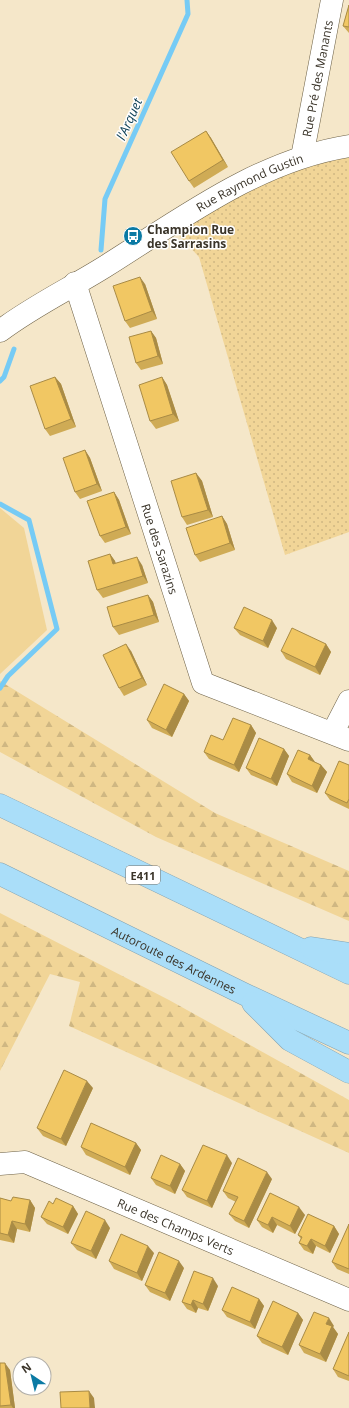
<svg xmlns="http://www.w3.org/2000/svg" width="349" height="1408" viewBox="0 0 349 1408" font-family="'Open Sans',sans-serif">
	<defs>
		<pattern id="grass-dots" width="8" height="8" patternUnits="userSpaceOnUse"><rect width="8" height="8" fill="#f1d597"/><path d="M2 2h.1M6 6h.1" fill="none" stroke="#cfb782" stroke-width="1.8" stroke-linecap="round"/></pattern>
		<pattern id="forest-firs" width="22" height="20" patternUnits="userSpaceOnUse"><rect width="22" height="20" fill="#f1d597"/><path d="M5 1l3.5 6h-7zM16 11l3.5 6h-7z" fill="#cfb782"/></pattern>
	</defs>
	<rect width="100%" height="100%" fill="#f5e7c9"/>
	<path fill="url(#grass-dots)" d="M349 146V532L285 555 199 257 170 226Z"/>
	<path fill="url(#forest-firs)" d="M0 681 215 813 349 871V921L156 837 0 752Z
		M0 913 169 1000 349 1100V1153L69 1026 80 982 50 974 0 1071Z"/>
	<path fill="#f1d597" d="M0 508 24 528 47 630 0 674Z"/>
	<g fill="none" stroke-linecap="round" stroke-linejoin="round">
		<path stroke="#76cbf5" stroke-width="5" d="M101 250 105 199 188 14 187 0
			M0 381 4 377 14 349
			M0 504 29 520 57 629 8 676 0 688"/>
		<defs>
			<g id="minor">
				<path id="s1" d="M302 157 332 0"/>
				<path id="s2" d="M75 283 203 683 349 740"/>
				<path id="s3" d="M0 331C33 306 71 288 106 266 181 219 259 160 349 146"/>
				<path d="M333 732 349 701"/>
				<path id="s4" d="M0 1164 25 1162 349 1300"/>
			</g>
			<g id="highway">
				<path d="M0 805 349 973"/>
				<path id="s5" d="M0 874 244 994 349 1043"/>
				<path d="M311 948 349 954"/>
				<path d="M253 1003 290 1040 349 1072"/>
			</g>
		</defs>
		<use href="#minor" stroke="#6d6146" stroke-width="23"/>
		<use href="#highway" stroke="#83a2b0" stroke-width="23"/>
		<use href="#minor" stroke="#fff" stroke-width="22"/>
		<use href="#highway" stroke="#aadef9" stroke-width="22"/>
	</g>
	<path fill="#cfab55" d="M349 5V33L343 26Z
		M206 131 211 138 228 167 194 188 189 181Z
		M145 284 157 319 130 328 125 321Z
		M151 331 156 338 163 364 141 370 136 363Z
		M55 377 61 384 76 427 50 436 45 429Z
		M162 377 167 385 179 421 156 429 150 421Z
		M85 450 90 458 102 491 80 499 75 492Z
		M196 473 202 481 213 517 187 525 182 517Z
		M114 492 119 500 131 534 105 543 100 536Z
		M222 516 227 524 235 550 200 562 195 555Z
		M110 554 115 561 116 564 142 565 148 583 103 598 97 590Z
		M148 595 153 602 159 622 119 635 113 627Z
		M234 628H277L268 648 240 635Z
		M326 644 331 652 320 675 286 659 281 651Z
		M131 651 147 685 124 696 119 688Z
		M184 694 189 701 172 737 152 728 147 720Z
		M251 725 256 733 239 772 209 759 204 752 223 740Z
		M284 749 289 756 277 786 251 775 246 768Z
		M310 755 315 762 321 765 327 772 317 793 292 782 287 774Z
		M349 765V809L330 800 325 793Z
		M93 1088 66 1146 43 1136 37 1128Z
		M136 1143 141 1150 130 1175 86 1155 81 1147Z
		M232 1163 212 1208 187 1197 182 1190Z
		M180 1164 185 1171 175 1194 156 1185 151 1178Z
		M272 1179 249 1228 235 1221 229 1214 236 1202 228 1198 223 1191Z
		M270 1193 305 1215 295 1234 277 1225 273 1233 262 1227 257 1220Z
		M0 1198 11 1201 30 1200 35 1208 30 1232 17 1229 14 1243 0 1240Z
		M53 1204 73 1206 78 1214 68 1234 47 1224 41 1217Z
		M349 1224V1274L337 1269 332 1262Z
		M334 1226 339 1234 330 1253 316 1246 313 1254 304 1250 299 1243 301 1239 298 1235Z
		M110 1228 96 1259 77 1250 71 1243Z
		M154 1253 142 1281 114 1269 109 1261Z
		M184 1268 170 1301 150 1292 145 1285Z
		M218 1286 208 1311 198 1308 196 1313 187 1309 182 1302Z
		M259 1299 264 1306 255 1329 227 1317 222 1310Z
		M298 1313 303 1320 288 1355 262 1343 257 1336Z
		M334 1326 333 1327 338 1334 326 1362 304 1353 299 1345Z
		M349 1332V1381L338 1377 333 1369Z
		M0 1363 10 1370 15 1408H0Z"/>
	<path fill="#a98b45" d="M206 131 211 138 228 167 223 160Z
		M140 277 145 284 157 319 152 311Z
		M151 331 156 338 163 364 158 356Z
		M55 377 61 384 76 427 71 419Z
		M162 377 167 385 179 421 173 414Z
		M85 450 90 458 102 491 97 484Z
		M196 473 202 481 213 517 208 510Z
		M114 492 119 500 131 534 126 527Z
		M222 516 227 524 235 550 230 543Z
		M110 554 115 561 118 572 113 564Z
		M137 557 142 565 148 583 143 576Z
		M148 595 153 602 159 622 154 615Z
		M272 620 277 628 268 648 263 641Z
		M126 644 131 651 147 685 142 678Z
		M326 644 331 652 320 675 315 667Z
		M184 694 189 701 172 737 166 730Z
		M251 725 256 733 239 772 234 765Z
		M284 749 289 756 277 786 271 779Z
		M310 755 315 762 308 759Z
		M321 765 327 772 317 793 312 786Z
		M87 1081 93 1088 66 1146 61 1139Z
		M136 1143 141 1150 130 1175 125 1167Z
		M227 1155 232 1163 212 1208 207 1201Z
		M180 1164 185 1171 175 1194 170 1186Z
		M267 1172 272 1179 249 1228 244 1221Z
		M30 1200 35 1208 30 1232 25 1224Z
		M73 1206 78 1214 68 1234 63 1227Z
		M299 1207 305 1215 295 1234 290 1226Z
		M272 1217 277 1225 273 1233 268 1225Z
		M105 1220 110 1228 96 1259 91 1251Z
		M12 1221 17 1229 14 1243 8 1235Z
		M334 1226 339 1234 330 1253 325 1246Z
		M311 1239 316 1246 313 1254 307 1246Z
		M148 1246 154 1253 142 1281 137 1273Z
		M179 1261 184 1268 170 1301 165 1293Z
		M213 1278 218 1286 208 1311 203 1304Z
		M259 1299 264 1306 255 1329 250 1322Z
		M193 1300 198 1308 196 1313 191 1305Z
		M298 1313 303 1320 288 1355 282 1347Z
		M329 1318 334 1326 333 1327 338 1334 326 1362 320 1354 326 1324Z
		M5 1363 10 1370 15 1408H13L11 1405Z
		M89 1391 94 1398 95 1408H90Z"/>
	<path fill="#f1c763" stroke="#a98b45" d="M349 5V27L343 26Z
		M206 131 223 160 189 181 171 152Z
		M140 277 152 311 125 321 113 286Z
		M151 331 158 356 136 363 129 337Z
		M55 377 71 419 45 429 30 386Z
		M162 377 173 414 150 421 139 385Z
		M85 450 97 484 75 492 63 458Z
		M196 473 208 510 182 517 171 481Z
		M114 492 126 527 100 536 87 501Z
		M222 516 230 543 195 555 186 528Z
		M110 554 113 564 137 557 143 576 97 590 88 561Z
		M148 595 154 615 113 627 107 607Z
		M244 607 272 620 263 641 234 628Z
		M292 628 326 644 315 667 281 651Z
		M126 644 142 678 119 688 103 655Z
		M164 684 184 694 166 730 147 720Z
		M233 718 251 725 234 765 204 752 211 735 223 740Z
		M259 738 284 749 271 779 246 768Z
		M298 750 310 755 308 759 321 765 312 786 287 774Z
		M339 761 349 765V799L347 803 325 793Z
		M64 1070 87 1081 61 1139 37 1128Z
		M91 1123 136 1143 125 1167 81 1147Z
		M203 1145 227 1155 207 1201 182 1190Z
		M161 1155 180 1164 170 1186 151 1178Z
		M238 1158 267 1172 244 1221 229 1214 238 1197 223 1191Z
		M270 1193 299 1207 290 1226 272 1217 268 1225 257 1220Z
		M13 1197 30 1200 25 1224 12 1221 8 1235 0 1233V1198L11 1201Z
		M56 1198 73 1206 63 1227 41 1217 49 1201 53 1204Z
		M86 1211 105 1220 91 1251 71 1243Z
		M308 1214 334 1226 325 1246 311 1239 307 1246 299 1243 302 1237 298 1235Z
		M349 1224V1269L332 1262Z
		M121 1234 148 1246 137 1273 109 1261Z
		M159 1252 179 1261 165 1293 145 1285Z
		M194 1271 213 1278 203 1304 193 1300 191 1305 182 1302Z
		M232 1287 259 1299 250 1322 222 1310Z
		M273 1301 298 1313 282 1347 257 1336Z
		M314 1312 329 1318 326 1324 332 1326 320 1354 299 1345Z
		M349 1332V1376L333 1369Z
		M0 1363H5L11 1405 0 1406Z
		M89 1391 90 1408H61L60 1392Z"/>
	<defs>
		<symbol id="bus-disc" viewBox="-11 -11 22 22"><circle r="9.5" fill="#0b7aa4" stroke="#fff"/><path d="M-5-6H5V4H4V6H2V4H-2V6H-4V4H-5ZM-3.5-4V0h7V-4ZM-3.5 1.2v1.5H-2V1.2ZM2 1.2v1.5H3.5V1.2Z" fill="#fff"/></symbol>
	</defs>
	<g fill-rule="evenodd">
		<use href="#bus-disc" x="122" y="225" width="22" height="22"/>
	</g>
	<g text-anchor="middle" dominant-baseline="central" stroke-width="3" stroke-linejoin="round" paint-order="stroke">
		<rect fill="#fff" stroke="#757169" stroke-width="1" x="126" y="866" width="34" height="18" rx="3"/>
		<g font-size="11" font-weight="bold" fill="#3a3429">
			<text x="143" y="875">E411</text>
		</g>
		<g font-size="12" fill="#3a3429" stroke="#fff">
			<text stroke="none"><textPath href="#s1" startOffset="80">Rue Pré des Manants</textPath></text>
			<text stroke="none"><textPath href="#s3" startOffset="291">Rue Raymond Gustin</textPath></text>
			<text stroke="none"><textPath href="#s2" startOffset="279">Rue des Sarazins</textPath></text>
			<text stroke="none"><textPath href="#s5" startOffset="194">Autoroute des Ardennes</textPath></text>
			<text stroke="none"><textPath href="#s4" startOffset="189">Rue des Champs Verts</textPath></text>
		</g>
		<g font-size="12" font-weight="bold" fill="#3a3429" stroke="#fff" text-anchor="start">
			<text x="147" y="229">Champion Rue<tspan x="147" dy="14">des Sarrasins</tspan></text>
		</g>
		<g font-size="13" font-style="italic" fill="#124358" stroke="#fff">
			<text transform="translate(129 119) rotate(-66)">l'Arquet</text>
		</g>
	</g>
	<g transform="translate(32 1376) rotate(325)"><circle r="19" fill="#ffffff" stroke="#b0aea9"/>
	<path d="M0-3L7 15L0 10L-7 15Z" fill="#0b7aa4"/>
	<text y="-6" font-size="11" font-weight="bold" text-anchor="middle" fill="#3a3429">N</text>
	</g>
</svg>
